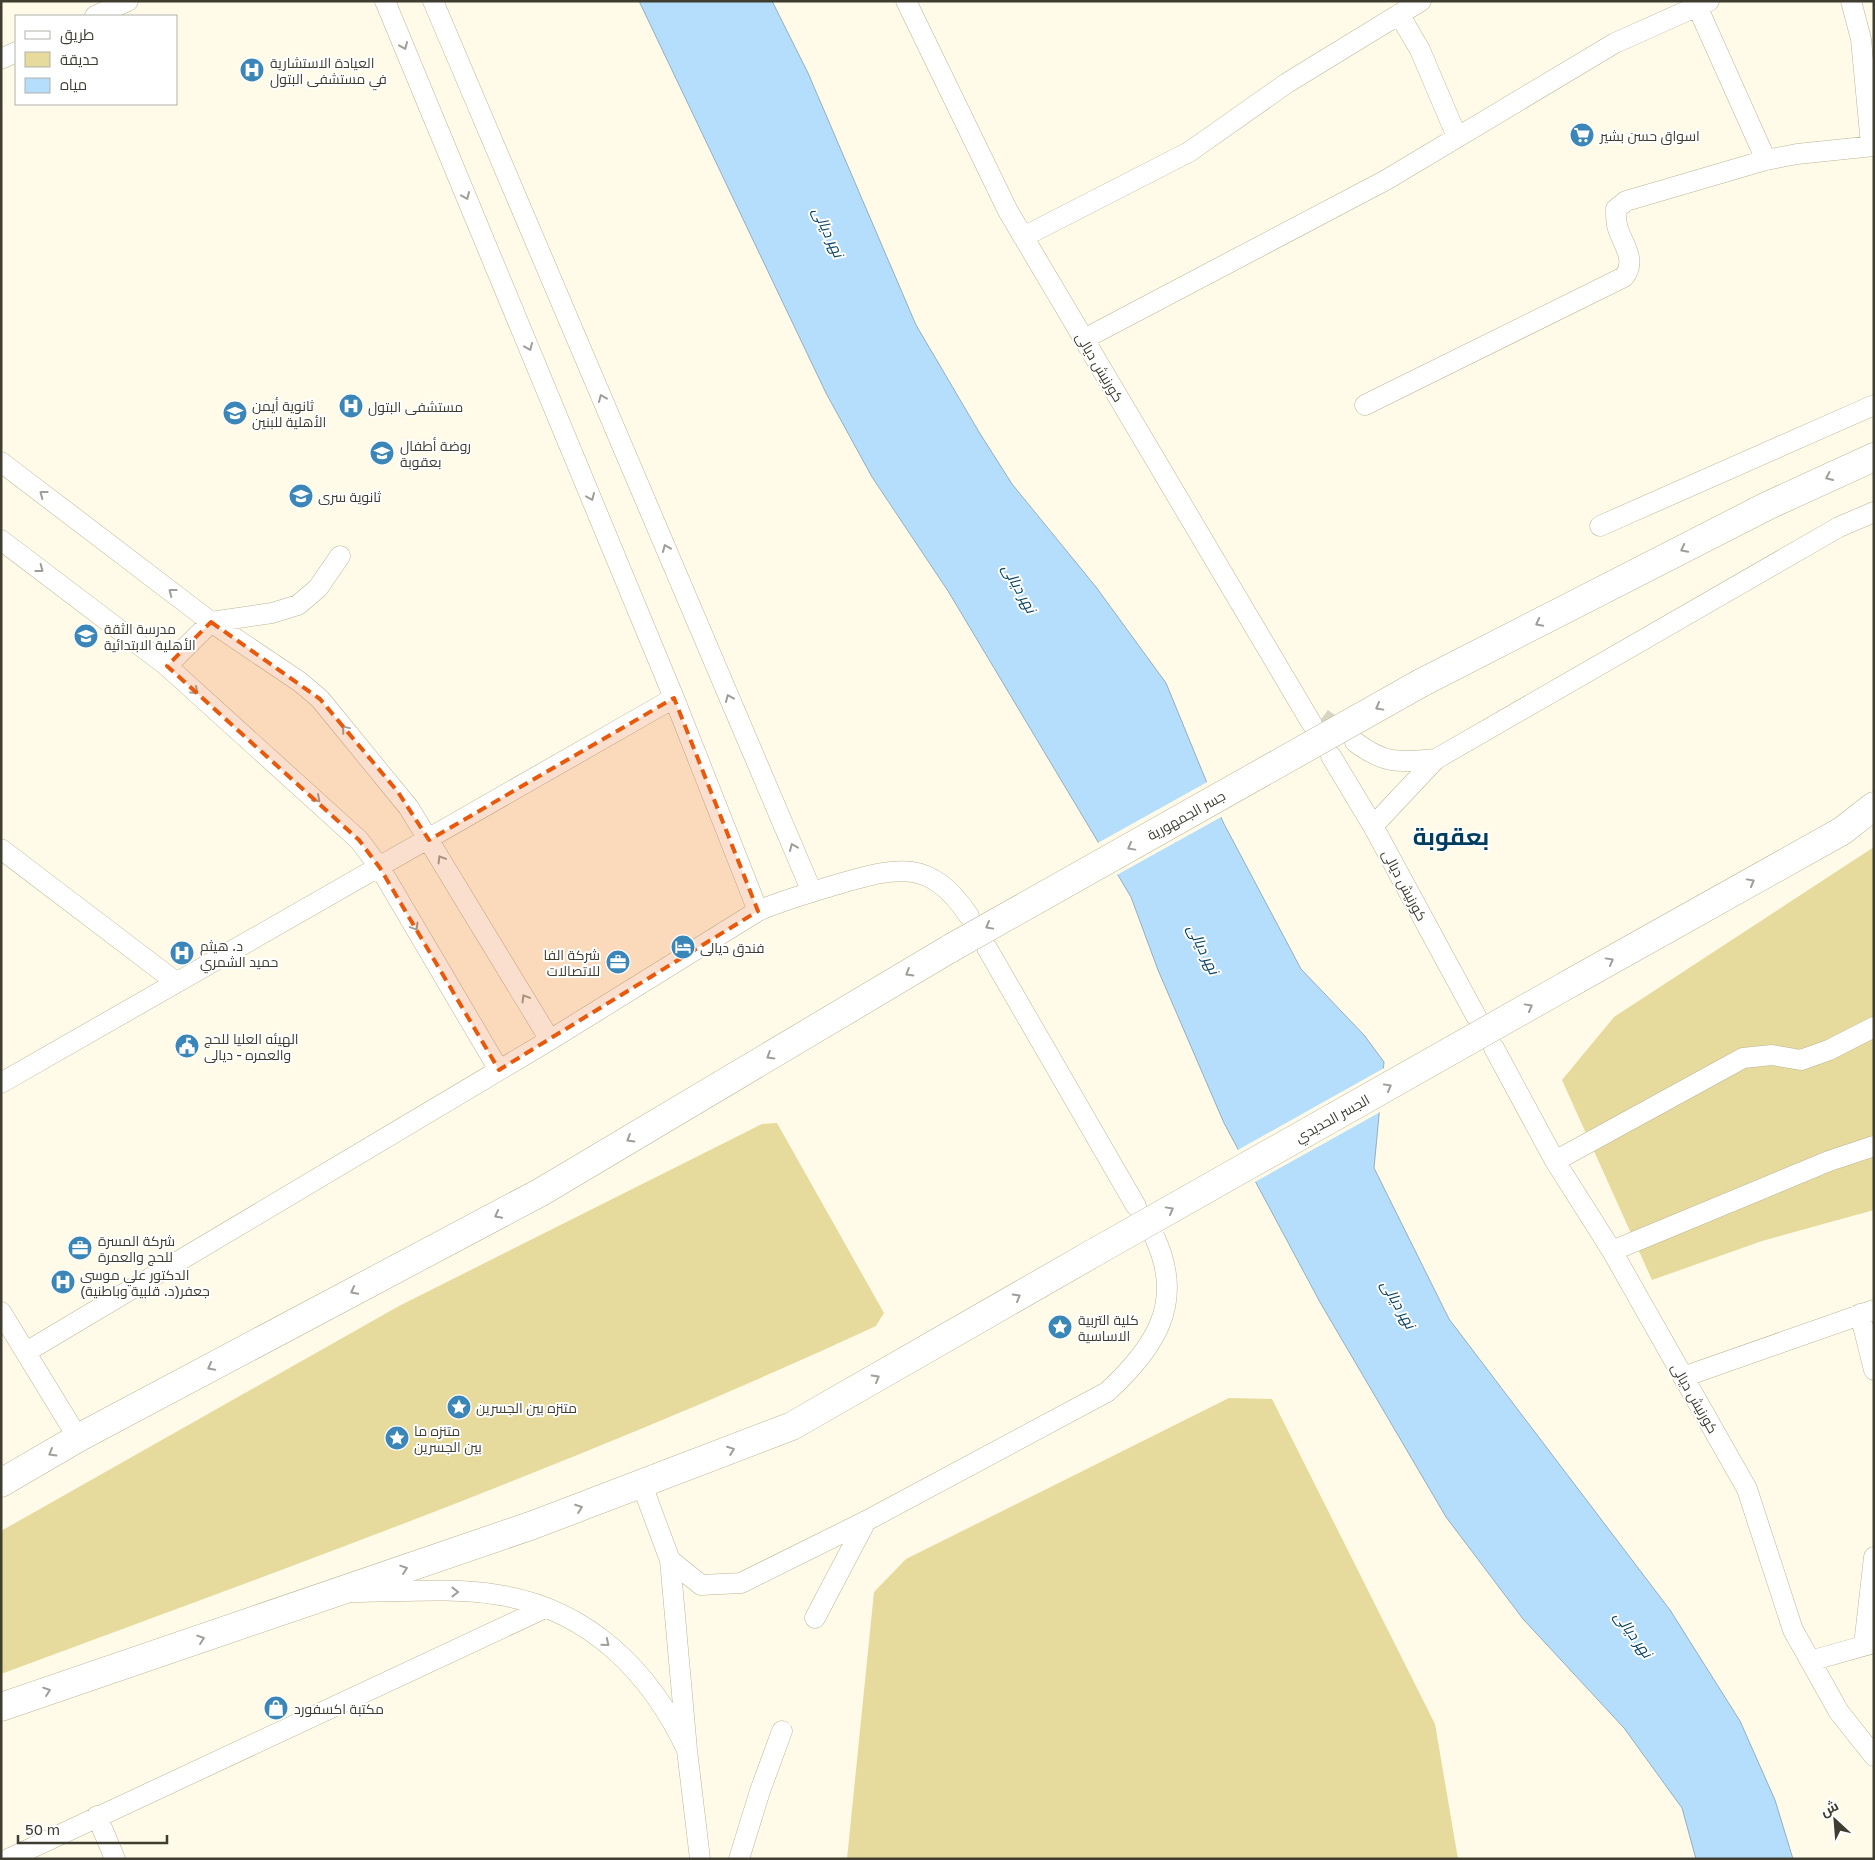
<svg xmlns="http://www.w3.org/2000/svg" width="1875" height="1860" viewBox="0 0 1875 1860" font-family="'Golos Text',Cairo,sans-serif">
	<rect width="100%" height="100%" fill="#fffbe8"/>
	<path fill="#e6da9d" d="M1874 847V1210L1762 1241 1652 1280 1562 1080 1614 1017Z
		M777 1123 884 1313 876 1326C591 1458 296 1565 1 1674V1531L399 1306 762 1124Z
		M1229 1398 1272 1399 1435 1724 1458 1859H847L874 1592 906 1559Z"/>
	<path fill="#b5defd" stroke="#92aec0" d="M639 1H772L808 73 916 325 979 432 1012 484 1096 587 1166 683 1223 822 1301 969 1364 1035 1384 1062 1374 1168 1449 1319 1670 1610 1740 1721 1775 1800 1793 1859H1696L1682 1808 1624 1728 1523 1619 1446 1517 1321 1304 1224 1123 1158 970 1131 897 948 591 872 477 826 393Z"/>
	<path fill="#fffbe8" d="M1209 781 1223 816 1115 876 1096 844Z
		M1386 1067 1382 1111 1253 1183 1236 1151Z"/>
	<g fill="none" stroke-linecap="round" stroke-linejoin="round">
		<path stroke="#d9d5c3" stroke-width="20" stroke-dasharray="20 10" stroke-linecap="butt" d="M1322 718 1347 736"/>
		<defs>
			<path id="street" d="M385 1 674 698 758 911
				M433 1 812 892
				M906 1 1008 211 1312 724
				M1851 1 1861 39 1871 145
				M1697 6 1766 160
				M1399 14 1420 50 1457 137
				M95 16 128 1
				M1 59 16 52
				M1023 237 1189 152 1287 83 1421 1
				M1084 339 1386 180 1615 43 1709 1
				M1365 405 1624 277C1638 259 1621 243 1617 225 1616 220 1616 215 1616 209L1626 201 1766 160 1797 154 1874 146
				M1 462 211 622 300 682 320 699 409 808 550 1040
				M1600 526 1874 405
				M1 540 167 666 359 840 380 868 499 1070
				M167 666 211 622 272 613 298 605 318 588 340 556
				M1355 742C1386 765 1399 762 1436 759
				M1331 756 1373 826 1476 1016
				M1373 826 1436 759 1839 527 1874 512
				M1 849 176 982
				M987 948 1136 1206
				M1494 1048 1555 1161 1612 1251 1747 1489 1793 1630 1839 1712 1874 1756
				M1 1083 674 698
				M1555 1161 1743 1058 1772 1055 1801 1060 1829 1050 1874 1027
				M1612 1251 1829 1161 1874 1146
				M1 1312 78 1438
				M1860 1314 1874 1370
				M26 1352 550 1040 758 911C783 900 809 893 835 885 895 868 929 856 969 916
				M1683 1377 1874 1310
				M642 1485 670 1560 701 1585 741 1583 866 1521 1107 1392C1155 1348 1185 1303 1155 1238
				M670 1560 687 1750 700 1859
				M351 1592C400 1592 451 1587 499 1595 588 1609 650 1671 687 1750
				M815 1618 866 1521
				M1864 1645 1874 1557
				M1810 1661 1874 1643
				M97 1816 115 1859
				M8 1859 545 1608
				M739 1859 760 1791 782 1731"/>
			<path id="primary" d="M1421 683 1767 506 1874 457
				M1567 985 1842 831 1874 806
				M1 1483 78 1438 541 1192 951 948
				M1 1707 533 1525 792 1426 1097 1251"/>
		</defs>
		<use href="#street" stroke="#bbb596" stroke-width="21"/>
		<use href="#primary" stroke="#bbb596" stroke-width="29"/>
		<use href="#street" stroke="#fff" stroke-width="20"/>
		<use href="#primary" stroke="#fff" stroke-width="28"/>
		<defs>
			<path id="primary-bridge" d="M951 948 1421 683
				M1097 1251 1567 985"/>
		</defs>
		<use href="#primary-bridge" stroke="#bbb596" stroke-width="29" stroke-linecap="butt"/>
		<use href="#primary-bridge" stroke="#fff" stroke-width="28"/>
	</g>
	<defs><path id="oneway-chevron" d="M-2-3.5L2.5 0L-2 3.5" fill="none" stroke-width="1.6" stroke-linecap="round" stroke-linejoin="round" transform="scale(1.25)"/></defs>
	<g stroke="#9f9e98">
		<use href="#oneway-chevron" transform="translate(404 46) rotate(67)"/>
		<use href="#oneway-chevron" transform="translate(466 196) rotate(67)"/>
		<use href="#oneway-chevron" transform="translate(529 347) rotate(67)"/>
		<use href="#oneway-chevron" transform="translate(602 398) rotate(-113)"/>
		<use href="#oneway-chevron" transform="translate(1829 477) rotate(155)"/>
		<use href="#oneway-chevron" transform="translate(43 494) rotate(-143)"/>
		<use href="#oneway-chevron" transform="translate(591 497) rotate(67)"/>
		<use href="#oneway-chevron" transform="translate(666 548) rotate(-113)"/>
		<use href="#oneway-chevron" transform="translate(1684 549) rotate(153)"/>
		<use href="#oneway-chevron" transform="translate(40 569) rotate(37)"/>
		<use href="#oneway-chevron" transform="translate(172 592) rotate(-143)"/>
		<use href="#oneway-chevron" transform="translate(1539 623) rotate(153)"/>
		<use href="#oneway-chevron" transform="translate(195 691) rotate(42)"/>
		<use href="#oneway-chevron" transform="translate(729 698) rotate(-113)"/>
		<use href="#oneway-chevron" transform="translate(1379 707) rotate(151)"/>
		<use href="#oneway-chevron" transform="translate(345 729) rotate(-130)"/>
		<use href="#oneway-chevron" transform="translate(317 799) rotate(42)"/>
		<use href="#oneway-chevron" transform="translate(793 847) rotate(-113)"/>
		<use href="#oneway-chevron" transform="translate(1131 847) rotate(151)"/>
		<use href="#oneway-chevron" transform="translate(441 859) rotate(-121)"/>
		<use href="#oneway-chevron" transform="translate(1751 882) rotate(-29)"/>
		<use href="#oneway-chevron" transform="translate(989 926) rotate(151)"/>
		<use href="#oneway-chevron" transform="translate(415 927) rotate(59)"/>
		<use href="#oneway-chevron" transform="translate(1610 961) rotate(-29)"/>
		<use href="#oneway-chevron" transform="translate(909 973) rotate(149)"/>
		<use href="#oneway-chevron" transform="translate(525 998) rotate(-121)"/>
		<use href="#oneway-chevron" transform="translate(1529 1007) rotate(-29)"/>
		<use href="#oneway-chevron" transform="translate(770 1056) rotate(149)"/>
		<use href="#oneway-chevron" transform="translate(1388 1087) rotate(-29)"/>
		<use href="#oneway-chevron" transform="translate(630 1139) rotate(149)"/>
		<use href="#oneway-chevron" transform="translate(1170 1210) rotate(-29)"/>
		<use href="#oneway-chevron" transform="translate(498 1215) rotate(152)"/>
		<use href="#oneway-chevron" transform="translate(354 1291) rotate(152)"/>
		<use href="#oneway-chevron" transform="translate(1017 1297) rotate(-30)"/>
		<use href="#oneway-chevron" transform="translate(211 1367) rotate(152)"/>
		<use href="#oneway-chevron" transform="translate(876 1378) rotate(-30)"/>
		<use href="#oneway-chevron" transform="translate(731 1450) rotate(-21)"/>
		<use href="#oneway-chevron" transform="translate(52 1453) rotate(150)"/>
		<use href="#oneway-chevron" transform="translate(579 1508) rotate(-20)"/>
		<use href="#oneway-chevron" transform="translate(404 1569) rotate(-19)"/>
		<use href="#oneway-chevron" transform="translate(455 1592)"/>
		<use href="#oneway-chevron" transform="translate(201 1639) rotate(-19)"/>
		<use href="#oneway-chevron" transform="translate(606 1643) rotate(39)"/>
		<use href="#oneway-chevron" transform="translate(47 1691) rotate(-19)"/>
	</g>
	<path fill="#e8590c" fill-opacity="0.2" stroke="#e8590c" stroke-width="4" stroke-dasharray="10 6" stroke-linejoin="round" d="M211 622 320 699 398 792 429 840 674 698 758 911 499 1070 380 868 359 840 167 666Z"/>
	<defs>
		<symbol id="hospital-disc" viewBox="-11 -11 22 22"><circle r="9.5" fill="#3a86b9" stroke="#fff"/><path d="M-5-5h3v3.5h4V-5h3V5h-3V1.5h-4V5h-3Z" fill="#fff"/></symbol>
		<symbol id="supermarket-disc" viewBox="-11 -11 22 22"><circle r="9.5" fill="#3a86b9" stroke="#fff"/><path d="M-6-5.5h2.5l.6 2H6L4.5 2H-2.5L-4.4-4H-6ZM-1.5 3.2a1.3 1.3 0 1 0 .1 0ZM3 3.2a1.3 1.3 0 1 0 .1 0Z" fill="#fff"/></symbol>
		<symbol id="school-disc" viewBox="-11 -11 22 22"><circle r="9.5" fill="#3a86b9" stroke="#fff"/><path d="M0-5L7-2L0 1L-7-2ZM-4 1L0 2.5L4 1V4Q0 6-4 4Z" fill="#fff"/></symbol>
		<symbol id="hotel-disc" viewBox="-11 -11 22 22"><circle r="9.5" fill="#3a86b9" stroke="#fff"/><path d="M-6-4.5h1.5V1H6V5H4.5V3h-9V5H-6ZM-4 0a1.8 1.8 0 1 1 3.6 0ZM.5 0V-2.5h3Q6-2.5 6 0Z" fill="#fff"/></symbol>
		<symbol id="office-disc" viewBox="-11 -11 22 22"><circle r="9.5" fill="#3a86b9" stroke="#fff"/><path d="M-6-3h4V-5.5h4V-3h4V5H-6ZM-1-4.5V-3h2v-1.5ZM-6 0V1H6V0Z" fill="#fff"/></symbol>
		<symbol id="civic-disc" viewBox="-11 -11 22 22"><circle r="9.5" fill="#3a86b9" stroke="#fff"/><path d="M-.6-6.5H3V-4.5H.6V-3L4-1V1h2V6H-6V1h2V-1L-.6-3ZM-1.2 2.5V6h2.4V2.5Z" fill="#fff"/></symbol>
		<symbol id="sight-disc" viewBox="-11 -11 22 22"><circle r="9.5" fill="#3a86b9" stroke="#fff"/><path d="M0-6L1.8-2.2L6-1.7L2.9 1.2L3.7 5.4L0 3.3L-3.7 5.4L-2.9 1.2L-6-1.7L-1.8-2.2Z" fill="#fff"/></symbol>
		<symbol id="shop-disc" viewBox="-11 -11 22 22"><circle r="9.5" fill="#3a86b9" stroke="#fff"/><path d="M-5-2.5h2.3a2.7 3.5 0 0 1 5.4 0H5L5.5 6h-11ZM-1.5-2.5h3a1.5 2.3 0 0 0-3 0Z" fill="#fff"/></symbol>
	</defs>
	<g fill-rule="evenodd">
		<use href="#hospital-disc" x="238" y="56" width="28" height="28"/>
		<use href="#supermarket-disc" x="1568" y="121" width="28" height="28"/>
		<use href="#hospital-disc" x="337" y="392" width="28" height="28"/>
		<use href="#school-disc" x="221" y="399" width="28" height="28"/>
		<use href="#school-disc" x="368" y="439" width="28" height="28"/>
		<use href="#school-disc" x="287" y="482" width="28" height="28"/>
		<use href="#school-disc" x="72" y="622" width="28" height="28"/>
		<use href="#hotel-disc" x="669" y="933" width="28" height="28"/>
		<use href="#hospital-disc" x="168" y="939" width="28" height="28"/>
		<use href="#office-disc" x="604" y="948" width="28" height="28"/>
		<use href="#civic-disc" x="173" y="1032" width="28" height="28"/>
		<use href="#office-disc" x="66" y="1234" width="28" height="28"/>
		<use href="#hospital-disc" x="49" y="1268" width="28" height="28"/>
		<use href="#sight-disc" x="1046" y="1313" width="28" height="28"/>
		<use href="#sight-disc" x="445" y="1393" width="28" height="28"/>
		<use href="#sight-disc" x="383" y="1424" width="28" height="28"/>
		<use href="#shop-disc" x="262" y="1694" width="28" height="28"/>
	</g>
	<g text-anchor="middle" dominant-baseline="central" stroke-width="4" stroke-linejoin="round" paint-order="stroke">
		<g font-size="14" fill="#3f3d30" stroke="#fff" text-anchor="start">
			<text x="270" y="62">العيادة الاستشارية<tspan x="270" dy="16">في مستشفى البتول</tspan></text>
			<text x="1600" y="135">اسواق حسن بشير</text>
			<text x="252" y="405">ثانوية أيمن<tspan x="252" dy="16">الأهلية للبنين</tspan></text>
			<text x="368" y="406">مستشفى البتول</text>
			<text x="400" y="445">روضة أطفال<tspan x="400" dy="16">بعقوبة</tspan></text>
			<text x="318" y="496">ثانوية سرى</text>
			<text x="104" y="628">مدرسة الثقة<tspan x="104" dy="16">الأهلية الابتدائية</tspan></text>
			<text x="200" y="945">د. هيثم<tspan x="200" dy="16">حميد الشمري</tspan></text>
			<text x="700" y="947">فندق ديالى</text>
			<text x="600" y="954" text-anchor="end">شركة الفا<tspan x="600" dy="16">للاتصالات</tspan></text>
			<text x="204" y="1038">الهيئه العليا للحج<tspan x="204" dy="16">والعمره - ديالى</tspan></text>
			<text x="98" y="1240">شركة المسرة<tspan x="98" dy="16">للحج والعمرة</tspan></text>
			<text x="80" y="1274">الدكتور علي موسى<tspan x="80" dy="16">جعفر(د. قلبية وباطنية)</tspan></text>
			<text x="1078" y="1319">كلية التربية<tspan x="1078" dy="16">الاساسية</tspan></text>
			<text x="476" y="1407">متنزه بين الجسرين</text>
			<text x="414" y="1430">متنزه ما<tspan x="414" dy="16">بين الجسرين</tspan></text>
			<text x="294" y="1708">مكتبة اكسفورد</text>
		</g>
		<g font-size="14" fill="#3f3d30" stroke="#fff">
			<text transform="translate(1100 367) rotate(59)">كورنيش ديالى</text>
			<text transform="translate(1186 815) rotate(-29)">جسر الجمهورية</text>
			<text transform="translate(1405 885) rotate(62)">كورنيش ديالى</text>
			<text transform="translate(1332 1118) rotate(-29)">الجسر الحديدي</text>
			<text transform="translate(1695 1398) rotate(60)">كورنيش ديالى</text>
		</g>
		<g font-size="15" font-style="italic" fill="#0a4365" stroke="#fff">
			<text transform="translate(829 232) rotate(65)">نهر ديالى</text>
			<text transform="translate(1020 588) rotate(61)">نهر ديالى</text>
			<text transform="translate(1204 949) rotate(64)">نهر ديالى</text>
			<text transform="translate(1399 1304) rotate(60)">نهر ديالى</text>
			<text transform="translate(1634 1634) rotate(54)">نهر ديالى</text>
		</g>
		<g font-size="24" font-weight="bold" fill="#003d5e" stroke="#fff">
			<text x="1451" y="835">بعقوبة</text>
		</g>
	</g>
	<rect width="1875" height="1860" fill="none" stroke="#3f3d30" stroke-width="5"/>
	<rect x="15" y="15" width="162" height="90" fill="#ffffff" stroke="#b2b1ac"/>
	<rect x="25" y="31" width="25" height="8" fill="#ffffff" stroke="#b2b1ac"/>
	<text x="60" y="40" font-size="15" fill="#3f3d30">طريق</text>
	<rect x="25" y="52" width="25" height="15" fill="#e6da9d" stroke="#b2b1ac"/>
	<text x="60" y="65" font-size="15" fill="#3f3d30">حديقة</text>
	<rect x="25" y="78" width="25" height="15" fill="#b5defd" stroke="#b2b1ac"/>
	<text x="60" y="90" font-size="15" fill="#3f3d30">مياه</text>
	<g transform="translate(1835 1820) rotate(334)" stroke="#ffffff" stroke-width="4" paint-order="stroke">
	<path d="M0-4L9 19L0 12L-9 19Z" fill="#3f3d30"/>
	<text y="-8" font-size="14" font-weight="bold" text-anchor="middle" fill="#3f3d30">ش</text>
	</g>
	<path d="M18 1835v8h149v-8" fill="none" stroke="#3f3d30" stroke-width="2.5"/>
	<text x="25" y="1835" font-size="15" fill="#3f3d30" stroke="#ffffff" stroke-width="4" paint-order="stroke">50 m</text>
</svg>
